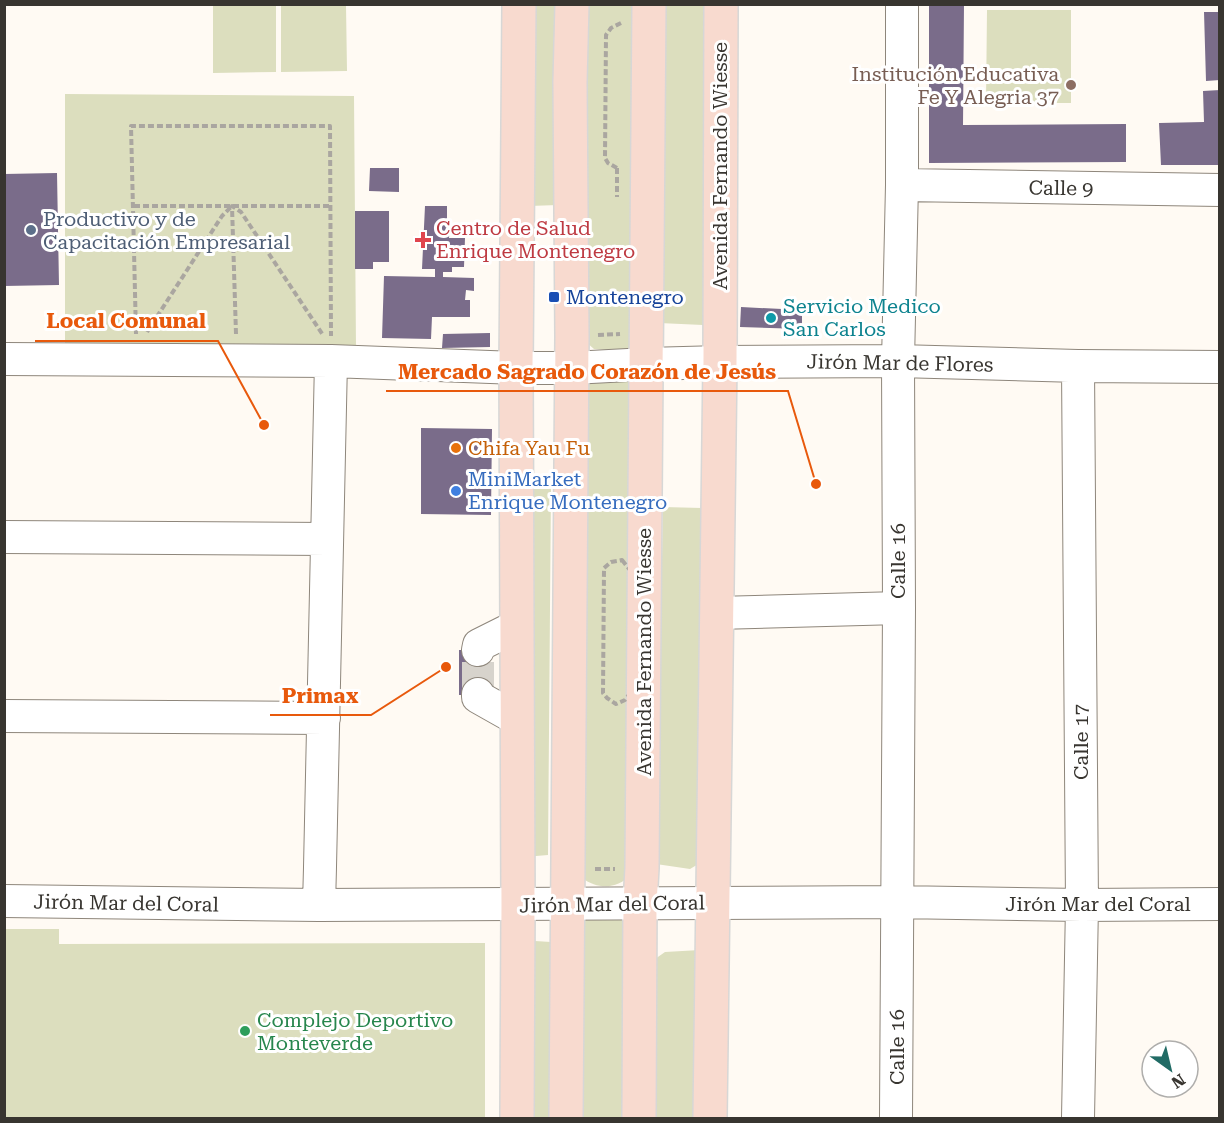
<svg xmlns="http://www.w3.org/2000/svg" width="1224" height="1123" viewBox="0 0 1224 1123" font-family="'Roboto Serif',serif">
	<rect width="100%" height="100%" fill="#fffaf3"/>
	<path fill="#dcdebe" d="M213 5H276V72L213 73Z
		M281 5H346L347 71 281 72Z
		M532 5H560L558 205 529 206Z
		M587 5H640L635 345 622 351 594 349 586 342 585 131Z
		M662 5H706L703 325 659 323Z
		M987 10H1071V103H986Z
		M65 94 354 96 356 348 65 350Z
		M587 379 635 380 631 875C616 889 599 890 582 878Z
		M527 484 551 485 548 855 524 857Z
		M663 507 702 508 700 863 690 869 656 864Z
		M584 915 621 918 626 931 624 1118H580L579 926Z
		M5 929H59V944L485 943V1118H5Z
		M535 941 551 942 550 1118H534Z
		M700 950V1118H656L655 959 665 952Z"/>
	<path fill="#7a6c8a" d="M929 4H964L963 125 1126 124V162L929 163Z
		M1204 12H1220V80L1206 81Z
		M1220 90V165H1161L1159 123 1204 122 1203 91Z
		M370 168H399V192L369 191Z
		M57 173 59 285 4 286V174Z
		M425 206H447V226H450L449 238H465L464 267H452V272H443V277L474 278V291L466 290 465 300H470V317H432L431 339 382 338 384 276 435 277V269H422Z
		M355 211H389V262H373V269H355Z
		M741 307 802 310V329L740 327Z
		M490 333V347L442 348 443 334Z
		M421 428 492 429 491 515 421 514Z
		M459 650H482L483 695H459Z"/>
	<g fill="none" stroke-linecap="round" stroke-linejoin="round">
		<path stroke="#d7d3cc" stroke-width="32" stroke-dasharray="32 16" stroke-linecap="butt" d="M478 694V650"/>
		<defs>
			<path id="minor" d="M902 185 1220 190
				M4 359 331 361 516 368H572L647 364 720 362 898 361 1078 366 1220 367
				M1078 366 1082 905 1078 1118
				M4 537 327 539
				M717 613 899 608
				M478 650 479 645 517 626
				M478 694V697L517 719
				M4 716 324 718
				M4 901 319 905 897 902 1082 905 1220 904
				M319 905C324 724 326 543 331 361
				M896 1118 899 608 898 361 902 185V4"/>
			<path id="major" d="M517 1118 518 905 516 368 519 4
				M566 1118 572 336 570 82 572 4
				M639 1118 640 904 642 868 649 4
				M710 1118 720 362 721 4"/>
		</defs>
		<use href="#minor" stroke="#8e867b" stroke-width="34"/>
		<use href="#major" stroke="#d7d7d6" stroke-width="36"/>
		<path stroke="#aaa6a0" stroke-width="4" stroke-dasharray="6 3" stroke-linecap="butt" d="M617 168V197
			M617 168 608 163 605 158 606 35 611 28 621 23
			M134 206H331
			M147 332 222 216 231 207
			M136 334 131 126H330L331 336
			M236 334 232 206 241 212 323 335
			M598 335 620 334
			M622 560 630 570 631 692 625 700 616 704 607 698 603 693 604 568 611 562Z
			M595 869H615"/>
		<use href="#minor" stroke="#fff" stroke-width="32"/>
		<use href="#major" stroke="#f8dacf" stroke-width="33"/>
	</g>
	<circle fill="#8d6e63" stroke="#fff" stroke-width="2" cx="1071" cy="85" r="6"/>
	<circle fill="#5c6f8a" stroke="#fff" stroke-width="2" cx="31" cy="230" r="6"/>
	<path fill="#e0444e" stroke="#fff" stroke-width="2" d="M420 231h6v6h6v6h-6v6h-6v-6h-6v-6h6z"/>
	<rect fill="#1a4fb4" stroke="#fff" stroke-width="2" x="548" y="291" width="12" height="12" rx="3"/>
	<circle fill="#0f9aa8" stroke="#fff" stroke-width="2" cx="771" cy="318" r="6"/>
	<circle fill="#e8710a" stroke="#fff" stroke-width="2" cx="456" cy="448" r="6"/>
	<circle fill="#3f7fe0" stroke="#fff" stroke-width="2" cx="456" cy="491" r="6"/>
	<circle fill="#2e9e5b" stroke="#fff" stroke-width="2" cx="245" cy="1031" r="6"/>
	<g text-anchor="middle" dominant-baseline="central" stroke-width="6" stroke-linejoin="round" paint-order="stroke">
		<g font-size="20" fill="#785e54" stroke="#fff" text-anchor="end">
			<text x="1059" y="74">Institución Educativa<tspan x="1059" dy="23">Fe Y Alegria 37</tspan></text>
		</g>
		<g font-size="20" fill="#383530" stroke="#fff">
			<text transform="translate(720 166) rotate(-90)">Avenida Fernando Wiesse</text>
			<text transform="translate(1061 188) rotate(1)">Calle 9</text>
			<text transform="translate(900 363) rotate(1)">Jirón Mar de Flores</text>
			<text transform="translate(898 561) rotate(-90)">Calle 16</text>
			<text transform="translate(644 652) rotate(-90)">Avenida Fernando Wiesse</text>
			<text transform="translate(1081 742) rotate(-90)">Calle 17</text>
			<text transform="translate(126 903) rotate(1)">Jirón Mar del Coral</text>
			<text transform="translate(612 904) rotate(-1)">Jirón Mar del Coral</text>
			<text x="1098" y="904">Jirón Mar del Coral</text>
			<text transform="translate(897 1047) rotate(-90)">Calle 16</text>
		</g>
		<g font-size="20" fill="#4e5e75" stroke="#fff" text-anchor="start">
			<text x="43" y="219">Productivo y de<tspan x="43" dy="23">Capacitación Empresarial</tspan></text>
		</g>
		<g font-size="20" fill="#be3a42" stroke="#fff" text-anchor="start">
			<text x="436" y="228">Centro de Salud<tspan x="436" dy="23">Enrique Montenegro</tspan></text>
		</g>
		<g font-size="20" fill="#164399" stroke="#fff" text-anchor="start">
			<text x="566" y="297">Montenegro</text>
		</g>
		<g font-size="20" fill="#0d838f" stroke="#fff" text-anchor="start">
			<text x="783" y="306">Servicio Medico<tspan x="783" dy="23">San Carlos</tspan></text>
		</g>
		<g font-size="20" fill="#c56008" stroke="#fff" text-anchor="start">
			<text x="468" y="448">Chifa Yau Fu</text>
		</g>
		<g font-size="20" fill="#366cbe" stroke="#fff" text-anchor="start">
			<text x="468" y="479">MiniMarket<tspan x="468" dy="23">Enrique Montenegro</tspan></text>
		</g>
		<g font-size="20" fill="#27864d" stroke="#fff" text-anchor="start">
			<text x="257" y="1020">Complejo Deportivo<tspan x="257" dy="23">Monteverde</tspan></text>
		</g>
	</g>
	<path fill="none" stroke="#e8590c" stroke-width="2" d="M264 425L218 341H35M816 484L788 391H386M446 667L371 715H270"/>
	<g fill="#e8590c" stroke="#fff" stroke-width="2">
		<circle cx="264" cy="425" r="6"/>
		<circle cx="816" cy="484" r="6"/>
		<circle cx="446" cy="667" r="6"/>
	</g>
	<g font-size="21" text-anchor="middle" font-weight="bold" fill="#e8590c" stroke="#fff" stroke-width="6" stroke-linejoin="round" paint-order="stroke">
		<text x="126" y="328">Local Comunal</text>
		<text x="587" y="379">Mercado Sagrado Corazón de Jesús</text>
		<text x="320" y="703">Primax</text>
	</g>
	<rect width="1224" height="1123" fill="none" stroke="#383530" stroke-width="12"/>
	<g transform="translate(1170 1069) rotate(146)"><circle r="28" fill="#ffffff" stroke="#afaeac" stroke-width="1.5"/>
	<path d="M0-4.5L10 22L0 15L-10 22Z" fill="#216b65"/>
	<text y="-9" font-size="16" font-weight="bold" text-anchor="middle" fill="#383530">N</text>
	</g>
</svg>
